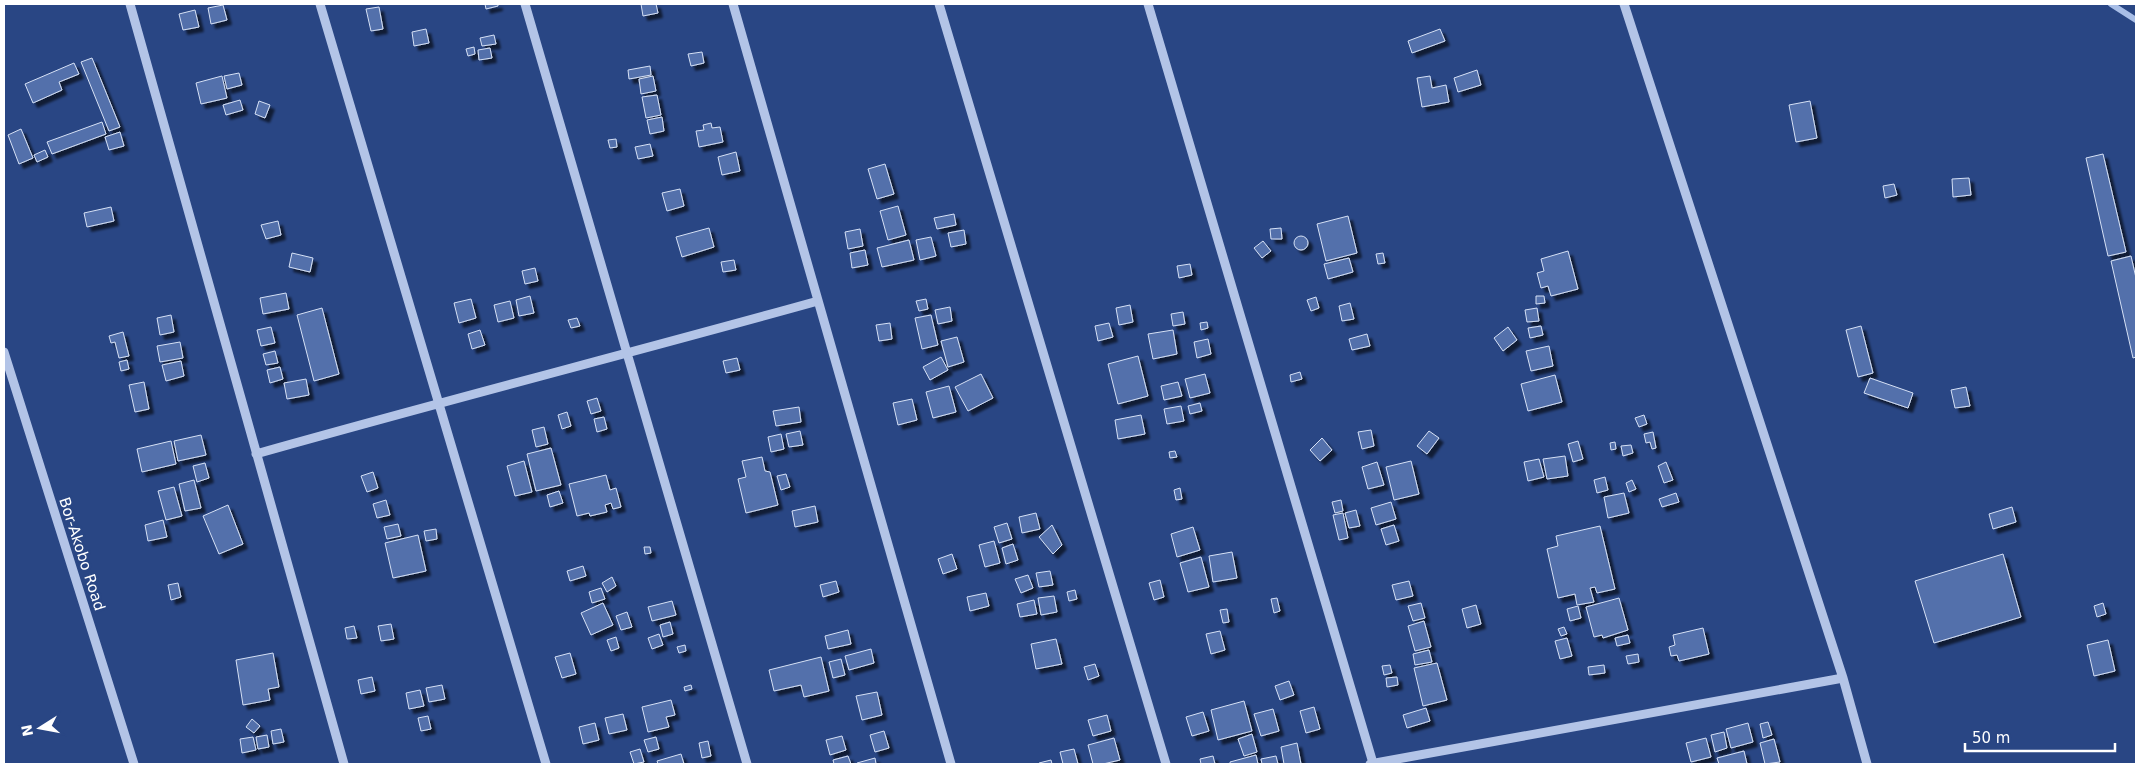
<svg xmlns="http://www.w3.org/2000/svg" width="2140" height="768" viewBox="0 0 2140 768" font-family="'DejaVu Sans',sans-serif">
	<defs>
		<filter id="shadow"><feDropShadow dx="4.5" dy="4.5" stdDeviation="1" flood-color="#0009"/></filter>
	</defs>
	<rect width="100%" height="100%" fill="#294684"/>
	<g fill="none" stroke-linecap="round" stroke-linejoin="round">
		<path stroke="#a8bee7" stroke-width="6" d="M2111 4 2136 20"/>
	</g>
	<path fill="#526fab" stroke="#d6e1f5" filter="url(#shadow)" d="M485 4H498V6L486 9Z
		M641 4H656L658 13 643 16Z
		M223 5 227 20 211 24 208 8Z
		M379 7 383 29 371 31 366 9Z
		M195 10 199 27 183 30 179 14Z
		M426 29 429 43 414 46 412 32Z
		M1440 29 1445 41 1412 53 1408 41Z
		M494 35 496 44 482 46 480 38Z
		M474 47 475 54 468 56 466 49Z
		M490 48 492 58 479 60 478 50Z
		M702 52 704 63 691 66 688 54Z
		M92 58 120 127 109 131 81 62Z
		M74 63 79 74 59 82 62 90 33 103 25 84Z
		M650 66 651 75 629 79 628 70Z
		M1477 70 1481 85 1458 92 1454 78Z
		M239 73 242 85 227 89 224 76Z
		M222 76 227 98 201 104 196 83Z
		M653 76 656 91 641 94 639 79Z
		M1430 76 1432 88 1446 85 1449 102 1422 107 1417 78Z
		M657 95 661 115 646 118 642 97Z
		M240 100 243 110 226 115 223 105Z
		M259 101 270 105 265 118 255 114Z
		M1810 101 1817 138 1796 142 1789 105Z
		M662 117 664 131 650 134 647 120Z
		M102 122 106 134 52 154 47 142Z
		M711 123 712 128 720 127 723 142 699 147 696 131 704 130 703 125Z
		M21 129 33 158 19 164 8 135Z
		M120 132 124 146 109 150 105 137Z
		M616 139 617 147 610 148 608 140Z
		M650 144 653 156 638 159 635 147Z
		M45 150 48 157 37 162 34 155Z
		M736 152 740 171 722 175 718 157Z
		M2103 154 2126 252 2108 256 2086 158Z
		M885 164 894 194 877 199 868 169Z
		M1969 178 1971 195 1953 197 1952 179Z
		M1894 184 1897 195 1885 198 1883 186Z
		M680 189 684 206 667 211 662 193Z
		M898 206 906 235 888 240 880 211Z
		M111 207 114 221 87 227 84 213Z
		M954 214 956 225 937 229 934 218Z
		M1348 216 1357 253 1326 261 1317 224Z
		M278 221 281 235 266 239 261 225Z
		M709 228 714 247 682 257 676 237Z
		M1281 228 1282 239H1271L1270 229Z
		M860 229 863 246 848 249 845 232Z
		M964 230 966 244 951 247 948 233Z
		M1294 243a7 7 0 1 1 14 0a7 7 0 1 1-14 0Z
		M931 237 936 256 920 260 916 240Z
		M909 240 914 260 882 267 877 248Z
		M1263 241 1271 251 1262 258 1254 248Z
		M865 250 868 265 852 268 850 253Z
		M1568 251 1578 289 1551 296 1548 286 1541 288 1537 273 1544 271 1541 259Z
		M292 253 313 258 310 272 289 267Z
		M1383 253 1385 263 1378 264 1376 254Z
		M2131 256 2136 278V357L2133 358 2111 261Z
		M1349 258 1353 272 1328 279 1324 264Z
		M734 260 736 270 723 272 721 262Z
		M1190 264 1192 275 1179 278 1177 266Z
		M535 268 538 281 525 284 522 271Z
		M286 293 289 309 263 314 260 298Z
		M530 296 534 313 519 316 516 300Z
		M1536 296H1544L1545 303 1536 304Z
		M1316 297 1319 308 1311 311 1307 300Z
		M471 299 476 318 459 323 454 303Z
		M926 299 928 309 919 311 916 301Z
		M510 301 514 318 498 322 494 305Z
		M1350 303 1354 319 1342 321 1339 306Z
		M1130 305 1133 322 1119 325 1116 308Z
		M950 307 952 321 938 324 935 310Z
		M322 308 339 374 314 381 297 315Z
		M1537 308 1539 321 1527 322 1525 310Z
		M1183 312 1185 324 1173 326 1171 314Z
		M171 315 174 332 160 335 157 318Z
		M931 315 938 345 922 349 915 318Z
		M577 318 580 326 571 328 568 320Z
		M1207 322 1208 328 1201 330 1200 323Z
		M890 323 892 339 879 341 876 325Z
		M1109 323 1113 337 1098 341 1095 326Z
		M1541 326 1543 335 1530 338 1528 328Z
		M1861 326 1873 373 1858 377 1846 330Z
		M271 327 275 343 261 346 257 330Z
		M1508 327 1517 340 1503 351 1494 338Z
		M480 330 485 345 472 349 468 334Z
		M1173 330 1177 354 1153 359 1148 334Z
		M123 332 129 356 119 358 115 342 111 343 109 336Z
		M1367 334 1370 346 1352 350 1349 339Z
		M957 337 964 362 948 367 941 341Z
		M1208 339 1211 354 1197 358 1194 342Z
		M180 342 183 358 160 362 157 346Z
		M1549 346 1553 366 1531 371 1526 351Z
		M275 351 278 363 266 365 263 354Z
		M1138 356 1148 396 1118 404 1108 364Z
		M941 357 948 370 930 380 923 367Z
		M737 358 740 370 726 373 723 361Z
		M127 360 129 369 121 371 119 362Z
		M181 361 184 376 166 381 162 365Z
		M280 367 283 379 270 383 267 370Z
		M1300 372 1302 379 1291 382 1290 375Z
		M981 374 993 398 968 411 955 387Z
		M1205 374 1210 393 1190 398 1185 379Z
		M1555 375 1562 402 1528 411 1521 384Z
		M1870 378 1913 393 1908 408 1864 393Z
		M306 379 309 395 287 399 284 383Z
		M144 382 149 409 135 412 129 385Z
		M1178 382 1182 396 1164 400 1161 386Z
		M949 386 956 412 933 418 926 392Z
		M1966 387 1970 406 1955 408 1951 390Z
		M597 398 601 411 591 414 587 401Z
		M912 399 917 420 898 425 893 403Z
		M1200 403 1202 411 1190 414 1188 406Z
		M1181 406 1184 421 1167 424 1164 409Z
		M799 407 801 422 776 426 773 411Z
		M567 412 571 426 562 429 558 415Z
		M1141 415 1145 434 1118 439 1115 420Z
		M1644 415 1647 424 1639 427 1635 418Z
		M604 417 607 429 597 432 594 419Z
		M544 427 548 444 536 447 532 430Z
		M1371 430 1374 446 1362 449 1358 432Z
		M800 431 803 445 789 447 786 434Z
		M1429 431 1439 438 1427 454 1417 446Z
		M1653 432 1656 448 1652 449 1650 442 1646 443 1644 434Z
		M781 434 784 449 771 452 768 437Z
		M201 435 206 455 178 461 174 441Z
		M1322 438 1332 450 1320 461 1310 450Z
		M171 441 176 464 142 472 137 449Z
		M1578 441 1583 459 1573 462 1568 444Z
		M1615 442 1616 449 1611 450 1610 443Z
		M1631 445 1633 453 1623 456 1621 446Z
		M551 448 561 485 536 491 527 454Z
		M1175 451 1177 457 1170 458 1169 452Z
		M1565 456 1568 476 1547 479 1543 459Z
		M762 457 765 471 770 472 778 505 746 513 738 479 746 477 742 461Z
		M1539 459 1544 477 1528 481 1524 462Z
		M524 461 532 492 515 496 507 466Z
		M1411 461 1419 494 1394 500 1386 467Z
		M1377 462 1384 485 1368 489 1362 467Z
		M1666 462 1673 480 1664 483 1658 466Z
		M205 463 209 478 197 482 193 466Z
		M373 472 378 488 367 492 361 476Z
		M786 474 790 487 781 490 777 476Z
		M606 475 610 490 616 488 621 507 613 509 611 503 605 505 607 512 590 516 589 513 577 516 569 484Z
		M1605 477 1608 490 1597 493 1594 480Z
		M194 480 201 508 185 511 179 484Z
		M1632 480 1636 489 1629 492 1626 483Z
		M174 487 182 516 166 520 158 491Z
		M1180 488 1182 499 1176 500 1174 490Z
		M559 491 563 503 550 507 547 495Z
		M1624 493 1629 513 1608 518 1604 497Z
		M1676 493 1679 502 1662 507 1659 499Z
		M386 500 390 515 377 518 373 504Z
		M1341 500 1343 511 1335 513 1332 502Z
		M1391 502 1396 519 1376 525 1371 508Z
		M228 505 243 544 219 554 203 516Z
		M815 506 818 522 795 527 792 511Z
		M2012 507 2016 522 1993 529 1989 514Z
		M1356 510 1360 526 1349 528 1345 513Z
		M1036 513 1040 529 1022 533 1019 517Z
		M1343 513 1348 538 1339 540 1333 515Z
		M163 520 167 537 148 541 145 525Z
		M1007 523 1012 539 999 543 994 527Z
		M398 524 401 536 387 539 384 527Z
		M1052 525 1062 545 1053 554 1039 537Z
		M1394 525 1399 541 1386 545 1381 529Z
		M1600 526 1615 589 1597 593 1595 587 1590 588 1594 602 1577 605 1575 594 1558 598 1547 549 1558 546 1556 536Z
		M1193 527 1200 550 1177 557 1171 534Z
		M436 529 437 539 426 541 424 531Z
		M418 535 426 571 393 578 385 543Z
		M994 541 1000 563 985 567 979 545Z
		M1013 544 1018 560 1006 564 1002 548Z
		M644 547H650L651 553 645 554Z
		M1232 552 1237 578 1213 582 1209 556Z
		M952 554 957 569 943 574 938 559Z
		M2003 554 2021 617 1934 643 1915 581Z
		M1201 557 1209 587 1188 592 1180 563Z
		M583 566 586 576 570 581 567 571Z
		M1050 571 1053 585 1039 587 1036 573Z
		M1028 575 1033 588 1021 593 1015 579Z
		M612 577 616 586 607 592 602 583Z
		M1160 580 1164 597 1154 600 1149 583Z
		M836 581 839 592 823 597 820 585Z
		M1409 581 1413 596 1396 600 1392 585Z
		M178 583 181 597 171 600 168 585Z
		M601 588 605 599 592 603 589 592Z
		M1075 590 1077 599 1069 601 1067 592Z
		M986 593 989 606 970 611 967 597Z
		M1054 596 1057 612 1041 615 1038 598Z
		M1277 598 1280 611 1274 613 1271 599Z
		M1619 598 1628 630 1603 638 1602 635 1594 637 1586 607Z
		M1034 600 1037 614 1020 617 1017 604Z
		M672 601 676 615 652 621 648 607Z
		M603 603 613 625 591 635 581 613Z
		M1421 603 1425 618 1413 621 1408 606Z
		M2103 603 2106 614 2097 617 2094 606Z
		M1476 605 1481 624 1467 628 1462 609Z
		M1578 606 1581 618 1570 621 1567 609Z
		M1227 609 1229 622 1223 623 1220 610Z
		M627 612 632 627 621 630 616 616Z
		M1424 621 1431 647 1415 651 1408 626Z
		M670 622 673 634 663 637 660 625Z
		M391 624 394 639 381 641 378 626Z
		M354 626 357 638 347 639 345 628Z
		M1564 627 1567 634 1561 636 1558 629Z
		M1703 628 1709 654 1679 661 1677 655 1671 656 1669 647 1675 645 1673 635Z
		M848 630 851 644 828 649 825 636Z
		M1220 631 1225 650 1211 654 1206 634Z
		M659 634 663 645 652 649 648 638Z
		M1628 635 1630 643 1617 646 1615 638Z
		M616 637 619 648 611 651 607 640Z
		M1567 638 1572 656 1560 659 1555 641Z
		M1056 639 1062 664 1036 669 1031 644Z
		M2108 640 2115 671 2094 676 2087 645Z
		M685 645 686 651 679 653 677 647Z
		M871 649 874 663 849 670 845 656Z
		M1429 650 1432 662 1415 665 1413 654Z
		M273 653 279 687 268 689 270 700 243 705 236 660Z
		M570 653 576 674 562 678 555 657Z
		M1638 654 1639 662 1628 664 1626 656Z
		M821 657 829 691 804 697 801 685 774 691 769 670Z
		M841 659 845 675 833 678 829 662Z
		M1437 663 1447 700 1423 706 1414 668Z
		M1095 664 1099 676 1088 680 1084 667Z
		M1390 665 1392 673 1384 675 1382 666Z
		M1604 665 1605 673 1589 675 1588 667Z
		M372 677 375 691 361 694 358 680Z
		M1397 677 1398 685 1387 687 1386 678Z
		M1289 681 1294 695 1280 700 1275 686Z
		M442 685 445 699 429 702 426 688Z
		M691 685 692 689 685 691 684 687Z
		M420 690 424 706 409 709 406 693Z
		M877 692 882 715 862 720 856 696Z
		M671 700 675 715 666 717 669 727 648 732 642 707Z
		M1244 701 1252 731 1218 740 1211 710Z
		M1314 707 1320 729 1306 733 1300 711Z
		M1426 708 1430 721 1407 728 1403 715Z
		M1273 709 1279 731 1261 736 1254 714Z
		M1203 712 1209 731 1192 736 1186 717Z
		M623 714 627 730 609 734 605 718Z
		M1107 715 1111 731 1093 736 1088 720Z
		M428 716 431 729 421 731 418 718Z
		M252 719 260 726 254 733 246 727Z
		M1768 722 1772 735 1763 738 1760 724Z
		M595 723 599 740 583 744 579 727Z
		M1748 723 1753 742 1731 748 1726 729Z
		M281 729 284 742 273 744 271 731Z
		M884 731 889 748 875 752 870 735Z
		M1724 732 1727 748 1715 752 1711 735Z
		M1252 734 1257 752 1244 756 1238 739Z
		M267 735 269 747 258 749 256 737Z
		M842 736 846 750 830 755 826 740Z
		M253 737 256 750 242 753 240 739Z
		M656 737 659 749 648 752 644 740Z
		M1114 738 1120 760 1103 764H1093L1088 745Z
		M1706 738 1711 757 1691 762 1686 743Z
		M1774 739 1780 762 1765 764 1760 743Z
		M708 741 711 756 702 758 699 743Z
		M1297 743 1301 764H1284L1281 747Z
		M640 749 644 762 634 764 630 752Z
		M1074 749 1078 764H1063L1060 752Z
		M1744 751 1747 764H1719L1717 758Z
		M681 754 684 764H658L657 761Z
		M1256 755 1258 764H1230V762Z
		M848 756 851 764H834L833 760Z
		M1213 756 1215 764H1201L1200 759Z
		M1276 756 1278 764H1262L1261 759Z
		M875 758 876 764H857V763Z
		M1051 760 1052 764H1040L1039 763Z"/>
	<g fill="none" stroke-linecap="round" stroke-linejoin="round">
		<path stroke="#b3c4e7" stroke-width="9" d="M130 4 344 764
			M320 4 546 764
			M525 4 747 764
			M733 4 951 764
			M939 4 1166 764
			M1148 4 1373 763
			M1624 4 1843 678 1867 764
			M4 352 134 764
			M256 454C443 401 631 353 818 301
			M1370 764 1843 678"/>
	</g>
	<g text-anchor="middle" dominant-baseline="central" stroke-width="5" stroke-linejoin="round" paint-order="stroke">
		<g font-size="15" fill="#fff" stroke="#294684">
			<text transform="translate(82 554) rotate(72)">Bor-Akobo Road</text>
		</g>
	</g>
	<rect width="2140" height="768" fill="none" stroke="#ffffff" stroke-width="10"/>
	<g transform="translate(40 728) rotate(259)" stroke="#294684" stroke-width="4" paint-order="stroke">
	<path d="M0-4L9 19L0 12L-9 19Z" fill="#ffffff"/>
	<text y="-8" font-size="14" font-weight="bold" text-anchor="middle" fill="#ffffff">N</text>
	</g>
	<path d="M1965 743v8h150v-8" fill="none" stroke="#ffffff" stroke-width="2.5"/>
	<text x="1972" y="743" font-size="15" fill="#ffffff" stroke="#294684" stroke-width="4" paint-order="stroke">50 m</text>
</svg>
